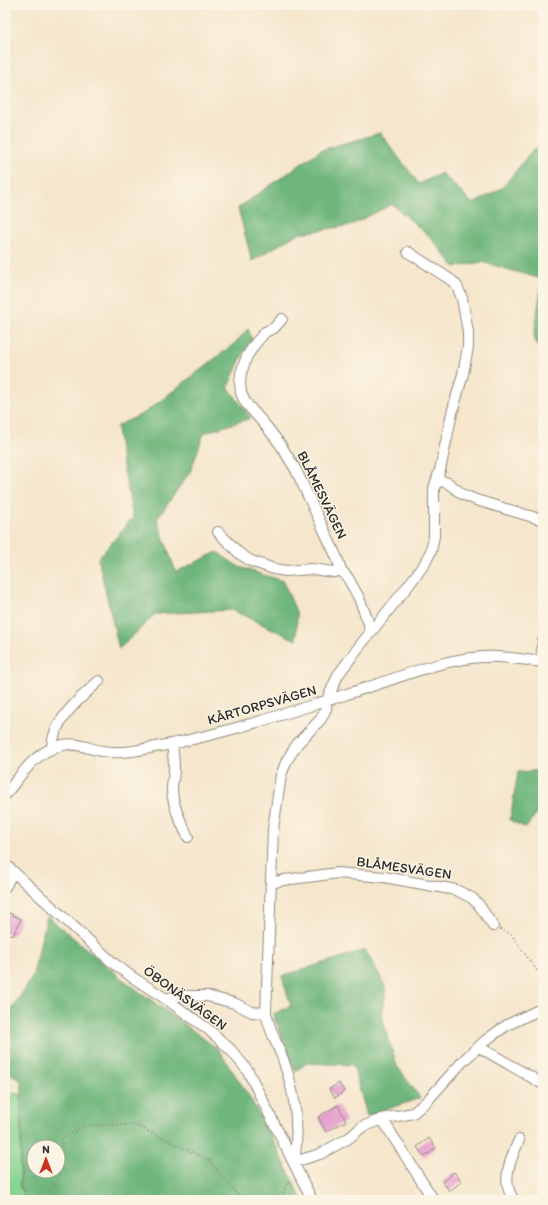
<svg xmlns="http://www.w3.org/2000/svg" width="548" height="1205" viewBox="0 0 548 1205" font-family="Itim,sans-serif">
	<rect width="100%" height="100%" fill="#fcf5e5"/>
	<filter id="ink" filterUnits="userSpaceOnUse"><feTurbulence type="fractalNoise" baseFrequency=".025" numOctaves="2"/><feDisplacementMap in="SourceGraphic" scale="8" xChannelSelector="R" yChannelSelector="G"/><feConvolveMatrix kernelMatrix="1 2 1 2 8 2 1 2 1" color-interpolation-filters="sRGB"/></filter>
	<filter id="wash" filterUnits="userSpaceOnUse"><feTurbulence type="fractalNoise" baseFrequency=".012" numOctaves="4" result="noise"/><feDisplacementMap in="SourceGraphic" scale="16" xChannelSelector="R" yChannelSelector="G"/><feGaussianBlur stdDeviation="0.9" result="paint"/><feColorMatrix in="noise" values="0 0 0 0 0 0 0 0 0 0 0 0 0 0 0 0 0 1.4 0 .05"/><feComposite in="paint" operator="in"/></filter>
	<g filter="url(#wash)">
		<rect width="100%" height="100%" fill="#f5e6cc"/>
		<path fill="#88d492" stroke="#5a805e" d="M5 1089 21 1095 20 1186 25 1200H5Z"/>
		<path fill="#6eb67c" stroke="#4c7054" fill-rule="evenodd" d="M380 133 419 184 442 173 473 204 502 188 533 150 543 148V358L534 337 542 279 482 262 455 267 428 235 392 204 351 225 297 234 252 261 238 208 321 150Z
			M248 329 252 339 241 358 228 387 251 418 204 433 191 470 157 519 176 572 217 552 239 567 283 581 297 614 296 640 232 610 155 614 119 649 98 559 133 517 120 450 117 426 146 412 235 343Z
			M543 770V804L526 828 510 820 518 772Z
			M47 916 125 981 218 1049 249 1096 273 1140 302 1200H25L20 1186 22 1082 5 1069V1019L32 978ZM34 1147H58V1171H34Z
			M365 950 387 989 381 1015 397 1066 420 1098 367 1116 353 1065 307 1063 295 1071 273 1014 291 1006 282 976Z"/>
		<g id="blocks">
			<path fill="#e59dcc" d="M7 912 21 919 13 936 5 932V916Z
				M339 1083 344 1091 335 1098 329 1089Z
				M338 1105 346 1121 326 1132 318 1117Z
				M429 1138 436 1148 424 1157 417 1147Z
				M454 1172 462 1181 450 1191 442 1182Z"/>
		</g>
	</g>
	<g filter="url(#ink)">
		<use href="#blocks" fill-opacity="0" stroke="#90887c" stroke-width="1"/>
		<g fill="none" stroke-linecap="round" stroke-linejoin="round">
			<defs>
				<path id="minor" d="M282 319 274 328 265 332 255 344 247 356 241 373 240 383 241 393 245 402 266 426 280 444 296 470 337 558 341 570 348 578 359 598 369 624 370 633
					M436 483 442 481 448 483 462 494 476 500 543 520
					M218 532 240 554 251 561 274 569 286 571 311 569 334 572 341 570
					M541 662 543 641
					M172 744C173 752 174 760 174 768 174 776 172 783 172 790 173 807 181 822 188 837
					M52 749C52 721 80 698 99 681
					M5 795C21 775 36 750 63 745 77 742 89 749 102 751 124 755 149 748 171 744 238 730 303 708 369 687 406 675 444 659 483 657 502 655 523 660 543 662
					M5 864 112 962 132 977 166 999 209 1030 231 1050 248 1071 312 1200
					M271 883 284 880 338 873 384 877 456 890 472 898 479 905 493 926
					M5 887 13 872
					M166 999 175 996H207L234 1003 252 1012 266 1013 273 829 281 775 287 760 298 743 321 719 326 709 327 700 338 675 358 648 408 586 425 563 431 551 434 536V488L440 470 452 413 463 374 468 347V332L462 298 457 286 451 280 408 252
					M266 1013C269 1029 277 1044 283 1059 295 1092 300 1127 294 1162L320 1154 349 1138 362 1127 382 1119 413 1113 427 1101 464 1060 486 1040 507 1025 543 1008
					M479 1047 543 1084
					M382 1119 433 1199
					M514 1200C500 1182 511 1158 519 1140"/>
			</defs>
			<use href="#minor" stroke="#90887c" stroke-width="12"/>
			<path stroke="#90887c" stroke-width="2" stroke-dasharray="1 3" stroke-linecap="butt" d="M500 929 511 934 543 979
				M5 1197 11 1200
				M48 1200 49 1191 60 1175 62 1138 86 1125H135L209 1160 242 1200
				M280 1200 287 1184 293 1181"/>
			<use href="#minor" stroke="#fff" stroke-width="10"/>
		</g>
	</g>
	<g text-anchor="middle" dominant-baseline="central" stroke-width="3" stroke-linejoin="round" paint-order="stroke">
		<g font-size="14" fill="#2b2b2b" stroke="#fcf5e5">
			<text transform="translate(322 495) rotate(64)">BLÅMESVÄGEN</text>
			<text transform="translate(262 705) rotate(-16)">KÅRTORPSVÄGEN</text>
			<text transform="translate(404 868) rotate(8)">BLÅMESVÄGEN</text>
			<text transform="translate(185 998) rotate(36)">ÖBONÄSVÄGEN</text>
		</g>
	</g>
	<rect width="548" height="1205" fill="none" stroke="#fcf5e5" stroke-width="20"/>
	<g transform="translate(46 1159)"><circle r="19" fill="#fcf5e5" stroke="#a8a49b"/>
	<path d="M0-3L7 15L0 10L-7 15Z" fill="#c8321e"/>
	<text y="-6" font-size="11" font-weight="bold" text-anchor="middle" fill="#2b2b2b">N</text>
	</g>
</svg>
